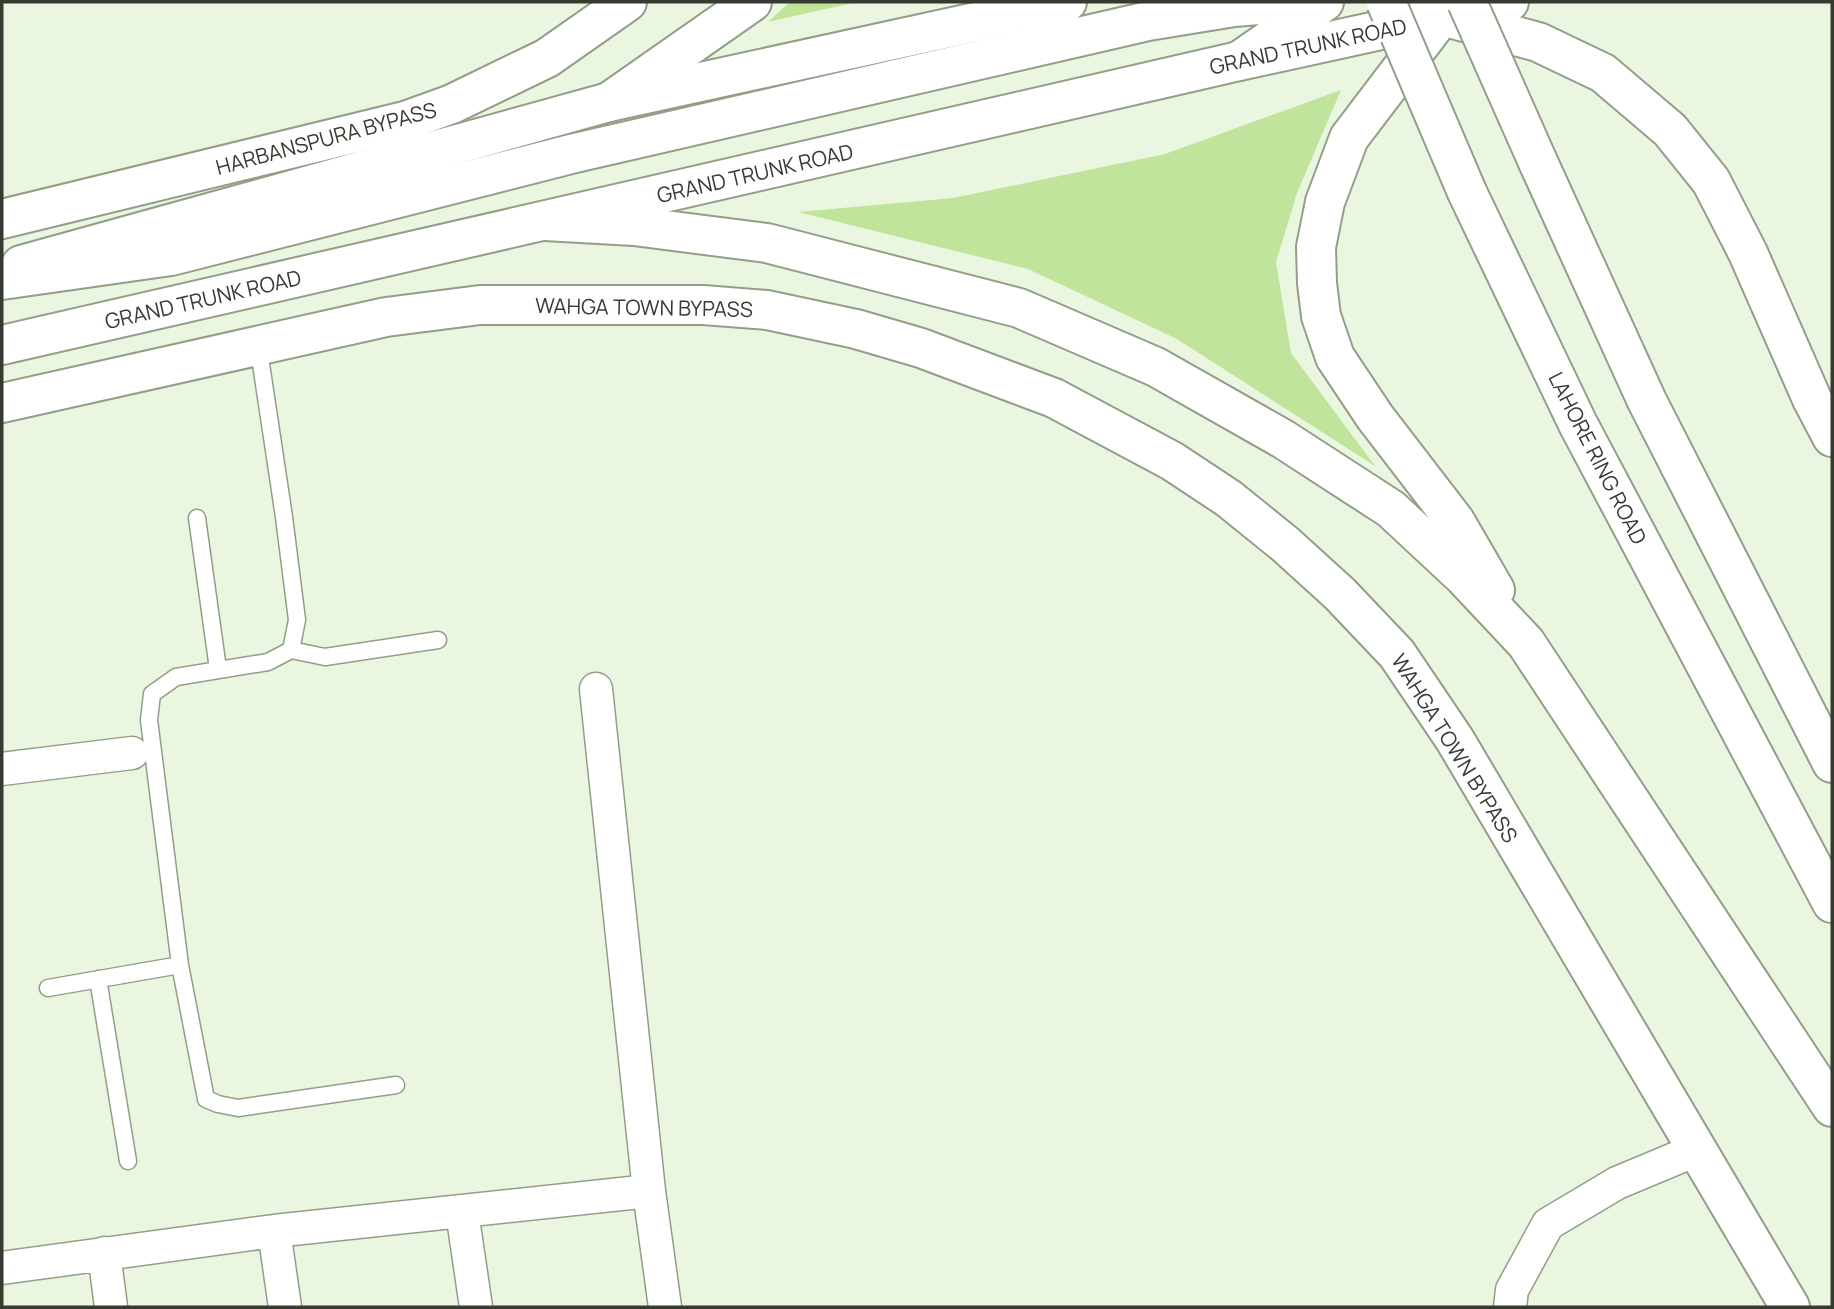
<svg xmlns="http://www.w3.org/2000/svg" width="1834" height="1309" viewBox="0 0 1834 1309" font-family="Manrope,sans-serif">
	<rect width="100%" height="100%" fill="#eaf6e0"/>
	<path fill="#c0e49b" d="M790 2H857L768 22Z
		M1341 90 1297 193 1276 262 1291 353 1375 466 1177 339 1028 269 798 212 953 198 1165 154Z"/>
	<g fill="none" stroke-linecap="round" stroke-linejoin="round">
		<defs>
			<path id="service" d="M258 344 284 517 297 620 291 650 268 662 176 677 152 694 149 720 180 965 206 1099 218 1104 238 1108 396 1085
				M197 518 218 669
				M291 650 325 657 438 640
				M98 979 128 1161
				M48 988 180 965"/>
			<path id="minor" d="M596 689 649 1191 665 1307
				M2 769 132 753
				M462 1212 476 1307
				M274 1231 285 1307
				M104 1253 111 1307
				M2 1268 274 1231 649 1191
				M1510 1307 1512 1290 1548 1224 1617 1183 1696 1150"/>
			<path id="tertiary" d="M2 219 405 121 452 104 547 58 627 2"/>
			<path id="secondary" d="M2 403 386 317 480 305H703L767 310 856 329 921 348 1054 398 1172 461 1228 498 1285 544 1340 594 1397 654 1455 740 1790 1307"/>
			<path id="trunk" d="M21 265 609 102 1067 2
				M2 345 1239 61 1509 2"/>
			<path id="motorway" d="M1390 2 1538 42 1603 73 1670 130 1711 181 1748 253 1812 399 1832 437
				M1458 2 1441 17 1349 138 1325 202 1316 247 1317 283 1321 316 1335 357 1375 417 1455 521 1495 590
				M1239 61 1324 2
				M609 102 752 2
				M1538 162 1647 401 1832 763
				M1467 192 1578 424 1832 903
				M545 221 634 226 767 243 1019 308 1156 367 1283 439 1391 509 1464 577 1526 643 1832 1107
				M2 280 171 256 575 153 1148 21 1234 7 1294 2"/>
		</defs>
		<use href="#service" stroke="#939e89" stroke-width="19"/>
		<use href="#minor" stroke="#939e89" stroke-width="35"/>
		<use href="#tertiary" stroke="#939e89" stroke-width="42"/>
		<use href="#secondary" stroke="#939e89" stroke-width="42"/>
		<use href="#trunk" stroke="#939e89" stroke-width="42"/>
		<use href="#motorway" stroke="#939e89" stroke-width="42"/>
		<use href="#service" stroke="#fff" stroke-width="16"/>
		<use href="#minor" stroke="#fff" stroke-width="32"/>
		<use href="#tertiary" stroke="#fff" stroke-width="38"/>
		<use href="#secondary" stroke="#fff" stroke-width="38"/>
		<use href="#trunk" stroke="#fff" stroke-width="38"/>
		<use href="#motorway" stroke="#fff" stroke-width="38"/>
		<defs>
			<path id="motorway-bridge" d="M1386 2 1467 192
				M1467 2 1538 162"/>
		</defs>
		<use href="#motorway-bridge" stroke="#939e89" stroke-width="42" stroke-linecap="butt"/>
		<use href="#motorway-bridge" stroke="#fff" stroke-width="38"/>
	</g>
	<g text-anchor="middle" dominant-baseline="central" stroke-width="7" stroke-linejoin="round" paint-order="stroke">
		<g font-size="21" fill="#363a31" stroke="#fefefe">
			<text transform="translate(1308 46) rotate(-12)">GRAND TRUNK ROAD</text>
			<text transform="translate(326 138) rotate(-15)">HARBANSPURA BYPASS</text>
			<text transform="translate(755 173) rotate(-13)">GRAND TRUNK ROAD</text>
			<text transform="translate(203 299) rotate(-13)">GRAND TRUNK ROAD</text>
			<text transform="translate(644 307) rotate(1)">WAHGA TOWN BYPASS</text>
			<text transform="translate(1598 458) rotate(63)">LAHORE RING ROAD</text>
			<text transform="translate(1455 748) rotate(58)">WAHGA TOWN BYPASS</text>
		</g>
	</g>
	<rect width="1834" height="1309" fill="none" stroke="#363a31" stroke-width="7"/>
</svg>
